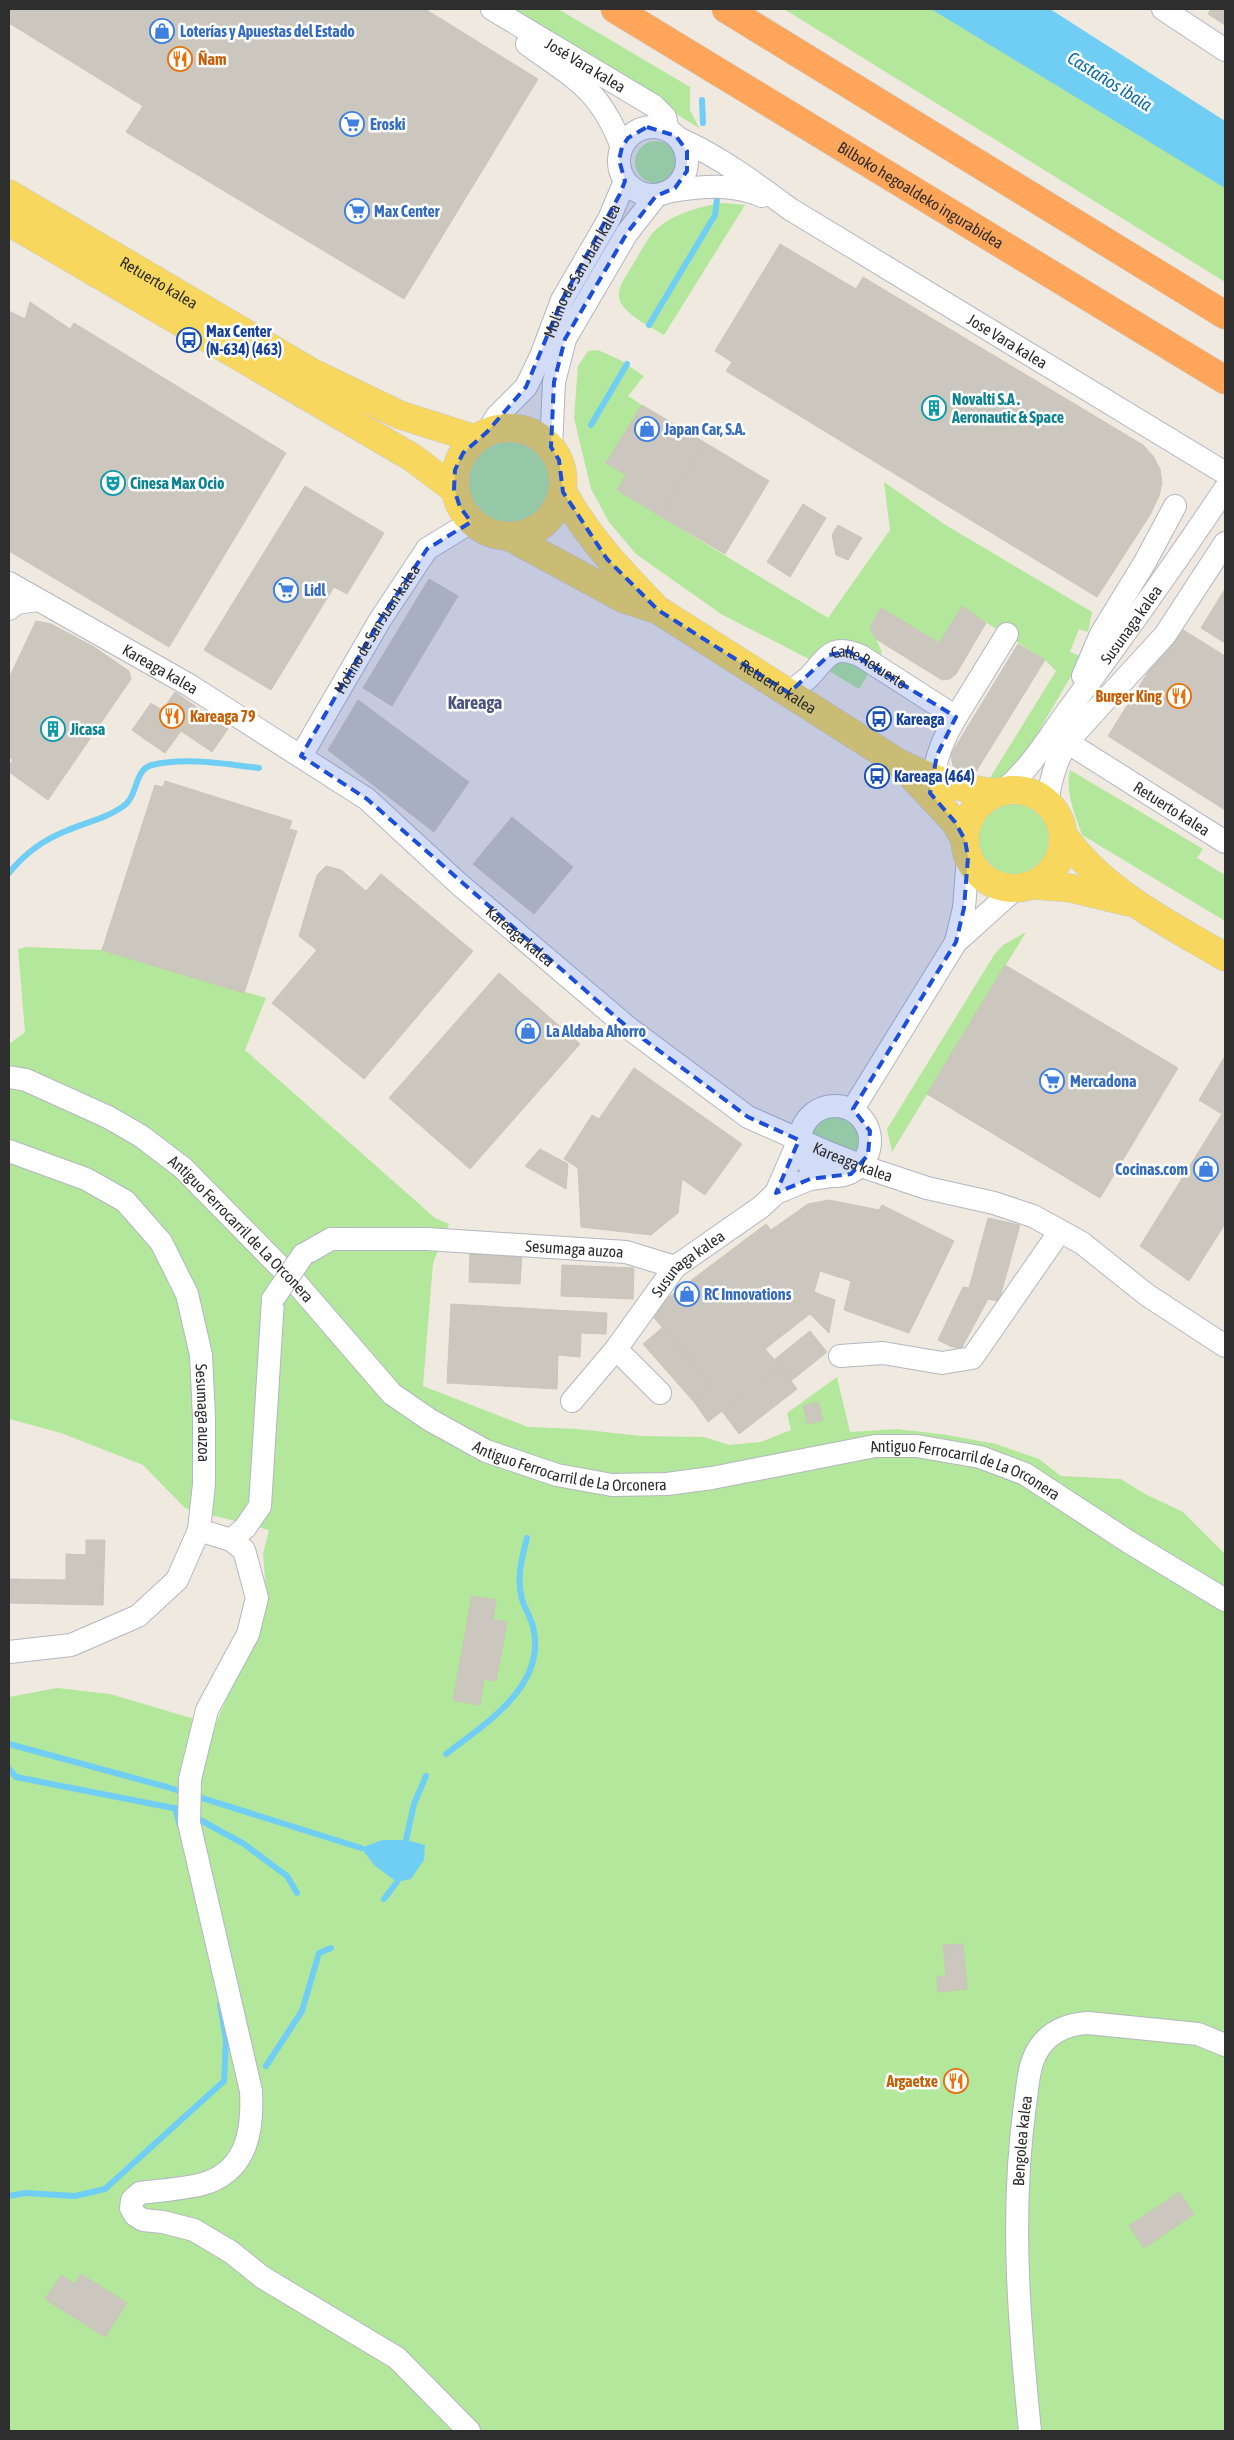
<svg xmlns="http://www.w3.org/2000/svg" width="1234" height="2440" viewBox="0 0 1234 2440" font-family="'Asap Condensed',sans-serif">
	<rect width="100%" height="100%" fill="#efe9e0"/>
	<path fill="#b3e79b" d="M505 9H558L690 87V110L699 128Z
		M784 9H939L1225 186V282Z
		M635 162a21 21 0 1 1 42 0a21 21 0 1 1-42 0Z
		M724 203 745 205 664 335C651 327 629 317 621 303 615 292 623 281 629 271 636 260 643 246 651 235 667 215 700 206 724 203Z
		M598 350 620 360 644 376 628 396 642 405 607 463 626 475 617 490 828 618 890 530 884 482 944 524 1092 612 1088 632 1079 629 1070 652 1080 656 1071 676 1016 770 1003 777 988 781 1056 671 1045 660 962 607 939 643 881 609 870 627 882 652 859 689 807 658 721 614 636 554 609 522 591 489 574 418 578 366 588 351Z
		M468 483a41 41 0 1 1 82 0a41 41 0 1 1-82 0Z
		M1070 770 1203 849 1197 858 1225 875V921L1082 835C1075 813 1065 793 1070 770Z
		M976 837a38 38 0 1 1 76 0a38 38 0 1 1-76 0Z
		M1026 932 892 1152 887 1129 994 955 1003 945Z
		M27 947 102 950 266 998 245 1050 435 1218 449 1224 433 1263 423 1386 528 1427 578 1429 641 1436 704 1437 729 1445 761 1442 791 1430 787 1413 837 1377 850 1432 896 1429 941 1434 996 1444 1039 1459 1061 1476 1121 1479 1145 1494 1183 1512 1225 1554V2431H9V1697L57 1688 110 1694 215 1725 237 1675 266 1589 263 1554 269 1530 185 1508 143 1465 61 1433 9 1419V1044L25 1032 18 949Z
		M827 1116C852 1116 874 1131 855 1155L808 1139 816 1122Z"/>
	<path fill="#70cef4" d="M931 9H1050L1225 121V188Z
		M382 1840H406L425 1845 424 1860 411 1879 397 1882 375 1866 361 1848Z"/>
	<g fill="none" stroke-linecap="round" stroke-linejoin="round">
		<path stroke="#70cef4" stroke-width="6" d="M702 100 703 123
			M649 325 715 215 717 199
			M591 425 627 364
			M9 873C25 853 43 840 66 831 86 822 109 818 126 804 138 794 134 770 152 765 186 757 225 764 259 768
			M9 1744 167 1787 361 1848
			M446 1754C485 1724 548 1685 533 1627 531 1617 524 1608 522 1599 516 1578 522 1558 527 1538
			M9 1769 16 1777 178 1809
			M175 1808 180 1826
			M193 1816 244 1844 287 1876 297 1893
			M406 1840 414 1804 426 1776
			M384 1899 397 1882
			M266 2066 302 2011 319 1953 331 1948
			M9 2196 25 2193 75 2196 105 2189 224 2081 226 2040 220 2004"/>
	</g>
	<path fill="#cbc7be" stroke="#cbc5b9" d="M9 9H425L538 79 404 299 126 132 143 106 9 23Z
		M1211 9H1225V25L1208 14Z
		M780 244 856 289 863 277 1143 445 1153 456 1160 469 1162 483 1159 496 1150 515 1097 597 726 371 732 362 715 351Z
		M30 302 70 329 74 323 286 453 169 647 9 551V311L25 319Z
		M642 405 704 442 660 516 617 490 626 475 606 463Z
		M704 442 769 481 725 554 660 516Z
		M305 486 384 533 347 594 334 587 271 690 204 650Z
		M803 504 826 518 790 577 767 562Z
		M838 525 862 538 848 560 836 555 832 535Z
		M429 579 458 596 392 706 363 688Z
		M1225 589V643L1201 628Z
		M962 606 986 623 956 674 950 679 942 680 876 639 870 627 881 608 939 643Z
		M36 621 51 624 94 647 129 671 131 679 48 800 9 772V765L13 760 9 757V678Z
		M1177 626 1225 656V810L1108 736Z
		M1018 644 1045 660 972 778 953 766 951 754Z
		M175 692 228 729 212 752 181 731 165 753 143 738Z
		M358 700 469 782 434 832 328 750Z
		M151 703 162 710 143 738 132 730Z
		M165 781 292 821 289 829 297 831 244 993 102 950 155 785 163 787Z
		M512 817 573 867 534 914 473 864Z
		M326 866 341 870 366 891 381 874 473 951 364 1079 272 1003 317 950 299 936 317 875Z
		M1005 965 1178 1068 1100 1198 927 1094Z
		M499 973 580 1044 470 1169 389 1098Z
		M1225 1056V1224L1189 1281 1140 1246 1222 1114 1199 1100Z
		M634 1068 742 1144 705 1195 682 1179 678 1213 651 1235 581 1227 578 1168 564 1159 592 1115 599 1119Z
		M540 1149 568 1164 566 1189 525 1166Z
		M829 1200 879 1210 882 1205 954 1241 909 1333 844 1310 851 1281 820 1271 814 1292 835 1300 829 1333 810 1314 765 1349 780 1366 708 1422 694 1402 713 1386 649 1312 766 1224 771 1230 808 1204Z
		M988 1218 1020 1225 999 1301 988 1299 961 1349 950 1346 938 1340 963 1287 969 1288Z
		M470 1253 522 1256 520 1284 469 1282Z
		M562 1265 634 1268 633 1299 561 1296Z
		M451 1304 607 1313 606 1334 581 1333 580 1357 558 1355 557 1389 447 1383Z
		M663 1327 713 1386 694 1402 643 1344Z
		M810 1331 827 1352 791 1381 775 1359Z
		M780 1366 797 1389 739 1434 722 1411Z
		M818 1402 823 1420 808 1424 803 1406Z
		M86 1540H105L103 1605 9 1603V1579L66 1580V1554L86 1555Z
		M472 1596 496 1600 493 1619 507 1622 496 1681 484 1679 480 1705 453 1700Z
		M963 1944 967 1989 938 1992 937 1976H946L943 1945Z
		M1179 2192 1194 2214 1144 2248 1129 2226Z
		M81 2274 127 2303 105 2337 45 2299 61 2275 75 2284Z"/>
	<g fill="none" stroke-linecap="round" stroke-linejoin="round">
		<defs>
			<g id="street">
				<path id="s1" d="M492 9 654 106 665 117 668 130"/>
				<path d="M1163 9 1225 50"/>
				<path d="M527 44C575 79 599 88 622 147"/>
				<circle cx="653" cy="161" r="34"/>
				<path id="s2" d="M680 139C720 157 755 183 790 209L1225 473"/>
				<path d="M672 191C703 186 731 183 762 196"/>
				<path id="s3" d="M487 432 497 416 526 387 541 356 562 300 609 219 625 181"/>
				<path d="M551 447 554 382 565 339 627 233 656 196"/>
				<path id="s4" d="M1225 543 1165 635 1067 742 1225 842"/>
				<path id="s5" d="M9 583 189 685 367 799 459 884 626 1026 748 1117 829 1153 870 1169 927 1188 994 1203 1033 1216 1082 1243 1147 1295 1225 1346"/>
				<path d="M9 609 17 603 37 600"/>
				<path d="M1083 676 1101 634 1145 562 1175 506"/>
				<path id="s6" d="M789 693C795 688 802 683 808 678 827 659 830 642 861 656L956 717C943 738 937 756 932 780"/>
				<path d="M956 717 1007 634"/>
				<path id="s7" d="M301 756 380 620 427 549 471 522"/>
				<path id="s8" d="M1004 790C1033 766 1051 733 1073 704 1126 633 1176 562 1225 489"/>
				<path d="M1048 803C1050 775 1059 754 1074 731"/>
				<path d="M956 942 964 908 968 857"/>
				<path id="s9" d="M9 1077 26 1080 108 1117 141 1136 183 1168 297 1284 392 1394 430 1420 486 1451 557 1475 612 1485 667 1484 712 1478 875 1446H917L980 1457 1025 1474 1129 1542 1225 1600"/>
				<circle cx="835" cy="1141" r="35"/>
				<path d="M853 1109 956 942 1016 888"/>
				<path d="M799 1140 776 1193 810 1179 831 1176"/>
				<path id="s10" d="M9 1151 86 1179 125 1201 161 1242 187 1294 201 1355 204 1417V1484L199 1530 177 1580 138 1616 71 1645 9 1652"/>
				<path id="s11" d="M303 1255 331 1239H427L626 1252 675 1267"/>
				<path d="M840 1356 883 1353 942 1363 972 1358 1060 1231"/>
				<path id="s12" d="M660 1393 616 1349 675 1267 761 1207 776 1193"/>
				<path d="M572 1401 616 1349"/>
				<path d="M199 1530 231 1540 244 1550 257 1598 248 1634 207 1710 190 1779 189 1823 251 2091C253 2128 248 2167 209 2182 190 2189 161 2190 140 2193L132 2200 131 2208 135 2215 143 2220 163 2222 194 2230 231 2252 262 2277 397 2358 469 2431"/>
				<path d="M231 1540 245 1528 260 1506 273 1299"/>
				<path id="s13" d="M1030 2431C1019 2323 1010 2214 1025 2105 1028 2085 1028 2061 1042 2044 1054 2029 1070 2024 1088 2023L1198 2034 1225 2045"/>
			</g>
			<g id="primary">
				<path id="s14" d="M9 194 311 372 400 415 476 439"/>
				<path d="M9 222 413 458 454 489"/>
				<circle cx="509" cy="482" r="54"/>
				<path d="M563 492C586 535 618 569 652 604"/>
				<path id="s15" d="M510 537 624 599 658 610 897 762C933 780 955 788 996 793"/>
				<path d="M911 775 955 822 965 840"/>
				<circle cx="1014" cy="839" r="49"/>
				<path d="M1064 836C1102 891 1169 924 1225 957"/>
				<path d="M1032 885 1070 888 1128 902"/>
			</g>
			<g id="highway">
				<path id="s16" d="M615 9 1225 380"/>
				<path d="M726 9 1225 315"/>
			</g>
		</defs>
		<use href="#street" stroke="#b4b6c1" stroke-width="24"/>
		<use href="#primary" stroke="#c9c9c9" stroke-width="29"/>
		<use href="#highway" stroke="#c9c9c9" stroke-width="29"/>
		<use href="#street" stroke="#fff" stroke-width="22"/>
		<use href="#primary" stroke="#f7d75d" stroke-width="28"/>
		<use href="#highway" stroke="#ffa65b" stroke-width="28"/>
		<defs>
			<path id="street-bridge" d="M273 1299 303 1255"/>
		</defs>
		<use href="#street-bridge" stroke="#b4b6c1" stroke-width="24" stroke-linecap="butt"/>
		<use href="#street-bridge" stroke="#fff" stroke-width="22"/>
	</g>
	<path fill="#1d4ed8" fill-opacity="0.2" stroke="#1d4ed8" stroke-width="4" stroke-dasharray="10 6" stroke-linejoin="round" d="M647 127 676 136 687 151V171L675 188 656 196 627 233 565 339 554 382 551 447 559 460 563 492 607 559 658 610 789 693 829 655 848 651 956 717 937 755 930 793 955 822 965 840 968 857 964 908 956 942 853 1109 870 1131 868 1155 851 1174 810 1179 776 1193 799 1140 748 1117 626 1026 367 799 301 756 380 620 427 549 471 522 460 507 454 489 455 470 463 453 487 432 526 387 562 300 620 194 625 181 619 160 622 147 628 138Z"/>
	<defs>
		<symbol id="shop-ring" viewBox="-11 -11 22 22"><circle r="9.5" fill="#fff" stroke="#3f7fe0" stroke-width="1.5"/><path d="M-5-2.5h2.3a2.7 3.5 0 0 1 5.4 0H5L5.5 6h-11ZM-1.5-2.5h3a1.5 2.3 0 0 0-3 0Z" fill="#3f7fe0"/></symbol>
		<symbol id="restaurant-ring" viewBox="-11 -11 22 22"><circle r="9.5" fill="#fff" stroke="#e8710a" stroke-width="1.5"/><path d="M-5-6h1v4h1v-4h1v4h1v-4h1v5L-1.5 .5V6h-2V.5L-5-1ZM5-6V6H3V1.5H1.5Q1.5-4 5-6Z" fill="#e8710a"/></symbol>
		<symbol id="supermarket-ring" viewBox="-11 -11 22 22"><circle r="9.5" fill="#fff" stroke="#3f7fe0" stroke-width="1.5"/><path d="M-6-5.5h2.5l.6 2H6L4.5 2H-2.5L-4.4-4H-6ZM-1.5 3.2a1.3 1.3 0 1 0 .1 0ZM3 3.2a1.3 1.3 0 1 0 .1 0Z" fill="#3f7fe0"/></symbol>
		<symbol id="bus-ring" viewBox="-11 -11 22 22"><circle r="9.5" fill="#fff" stroke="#1a4fb4" stroke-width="1.5"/><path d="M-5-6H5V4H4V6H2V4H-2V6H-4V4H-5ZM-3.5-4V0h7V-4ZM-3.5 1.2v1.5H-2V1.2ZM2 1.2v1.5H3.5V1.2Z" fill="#1a4fb4"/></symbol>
		<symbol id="building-ring" viewBox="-11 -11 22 22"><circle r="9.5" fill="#fff" stroke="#0f9aa8" stroke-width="1.5"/><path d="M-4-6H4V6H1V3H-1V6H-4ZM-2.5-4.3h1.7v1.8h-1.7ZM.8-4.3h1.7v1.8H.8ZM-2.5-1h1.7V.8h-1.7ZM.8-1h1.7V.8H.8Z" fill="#0f9aa8"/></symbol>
		<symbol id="theatre-ring" viewBox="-11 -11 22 22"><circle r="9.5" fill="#fff" stroke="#0f9aa8" stroke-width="1.5"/><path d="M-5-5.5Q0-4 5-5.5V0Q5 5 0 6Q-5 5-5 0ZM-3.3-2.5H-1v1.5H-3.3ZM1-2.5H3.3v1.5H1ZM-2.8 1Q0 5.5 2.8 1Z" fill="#0f9aa8"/></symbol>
	</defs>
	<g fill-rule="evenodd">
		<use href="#shop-ring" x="148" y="17" width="28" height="28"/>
		<use href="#restaurant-ring" x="166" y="45" width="28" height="28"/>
		<use href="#supermarket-ring" x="338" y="110" width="28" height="28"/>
		<use href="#supermarket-ring" x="343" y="197" width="28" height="28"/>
		<use href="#bus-ring" x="175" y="326" width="28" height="28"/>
		<use href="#building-ring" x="920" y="394" width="28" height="28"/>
		<use href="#shop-ring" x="633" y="415" width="28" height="28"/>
		<use href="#theatre-ring" x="99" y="469" width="28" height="28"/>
		<use href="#supermarket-ring" x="272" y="576" width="28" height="28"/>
		<use href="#restaurant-ring" x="1165" y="682" width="28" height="28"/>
		<use href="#restaurant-ring" x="158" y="702" width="28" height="28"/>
		<use href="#bus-ring" x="865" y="705" width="28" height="28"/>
		<use href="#building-ring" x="39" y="715" width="28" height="28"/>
		<use href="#bus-ring" x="863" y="762" width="28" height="28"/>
		<use href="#shop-ring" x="514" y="1017" width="28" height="28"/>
		<use href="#supermarket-ring" x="1038" y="1067" width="28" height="28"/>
		<use href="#shop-ring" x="1192" y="1155" width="28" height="28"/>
		<use href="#shop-ring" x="673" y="1280" width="28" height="28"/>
		<use href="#restaurant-ring" x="942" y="2067" width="28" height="28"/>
	</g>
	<g text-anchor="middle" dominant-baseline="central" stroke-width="5" stroke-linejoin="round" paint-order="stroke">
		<g font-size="16" font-weight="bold" fill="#366cbe" stroke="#fff" text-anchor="start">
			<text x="180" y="31">Loterías y Apuestas del Estado</text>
			<text x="370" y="124">Eroski</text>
			<text x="374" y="211">Max Center</text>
			<text x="664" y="429">Japan Car, S.A.</text>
			<text x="304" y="590">Lidl</text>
			<text x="546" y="1031">La Aldaba Ahorro</text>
			<text x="1070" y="1081">Mercadona</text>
			<text x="1188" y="1169" text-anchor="end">Cocinas.com</text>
			<text x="704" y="1294">RC Innovations</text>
		</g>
		<g font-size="16" font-weight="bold" fill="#c56008" stroke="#fff" text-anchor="start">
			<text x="198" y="59">Ñam</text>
			<text x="1162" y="696" text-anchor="end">Burger King</text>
			<text x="190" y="716">Kareaga 79</text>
			<text x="938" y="2081" text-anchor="end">Argaetxe</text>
		</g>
		<g font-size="16" fill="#2e2e2e" stroke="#fff">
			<text stroke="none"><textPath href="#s1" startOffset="109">José Vara kalea</textPath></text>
			<text stroke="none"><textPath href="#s16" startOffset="358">Bilboko hegoaldeko ingurabidea</textPath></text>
			<text stroke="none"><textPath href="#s3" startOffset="189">Molino de San Juan kalea</textPath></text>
			<text stroke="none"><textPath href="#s14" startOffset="174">Retuerto kalea</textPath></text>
			<text stroke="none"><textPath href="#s2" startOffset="385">Jose Vara kalea</textPath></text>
			<text stroke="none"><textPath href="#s7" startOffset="148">Molino de San Juan kalea</textPath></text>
			<text stroke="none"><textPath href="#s8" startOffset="209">Susunaga kalea</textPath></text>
			<text stroke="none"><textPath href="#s5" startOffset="174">Kareaga kalea</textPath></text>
			<text stroke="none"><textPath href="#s6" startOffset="100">Calle Retuerto</textPath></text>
			<text stroke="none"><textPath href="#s15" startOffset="308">Retuerto kalea</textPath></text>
			<text stroke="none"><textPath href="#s4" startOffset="379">Retuerto kalea</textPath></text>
			<text stroke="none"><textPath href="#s5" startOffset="624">Kareaga kalea</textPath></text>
			<text stroke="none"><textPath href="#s5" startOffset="1029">Kareaga kalea</textPath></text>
			<text stroke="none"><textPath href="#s9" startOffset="282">Antiguo Ferrocarril de La Orconera</textPath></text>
			<text stroke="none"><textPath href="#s11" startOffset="276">Sesumaga auzoa</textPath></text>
			<text stroke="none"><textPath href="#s12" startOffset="175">Susunaga kalea</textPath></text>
			<text stroke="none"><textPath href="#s10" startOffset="360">Sesumaga auzoa</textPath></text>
			<text stroke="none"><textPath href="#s9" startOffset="702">Antiguo Ferrocarril de La Orconera</textPath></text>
			<text stroke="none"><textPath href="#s9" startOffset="1108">Antiguo Ferrocarril de La Orconera</textPath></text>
			<text stroke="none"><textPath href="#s13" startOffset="291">Bengolea kalea</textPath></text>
		</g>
		<g font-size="16" font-weight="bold" fill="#164399" stroke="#fff" text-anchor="start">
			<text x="206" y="331">Max Center<tspan x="206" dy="18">(N-634) (463)</tspan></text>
			<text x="896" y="719">Kareaga</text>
			<text x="894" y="776">Kareaga (464)</text>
		</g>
		<g font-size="16" font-weight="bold" fill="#0d838f" stroke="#fff" text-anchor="start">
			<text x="952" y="399">Novalti S.A .<tspan x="952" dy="18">Aeronautic &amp; Space</tspan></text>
			<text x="130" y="483">Cinesa Max Ocio</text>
			<text x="70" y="729">Jicasa</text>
		</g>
		<g font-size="18" font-style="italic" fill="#086da8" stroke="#fff">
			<text transform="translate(1110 81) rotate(32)">Castaños ibaia</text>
		</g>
		<g font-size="18" font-weight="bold" fill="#4b5381" stroke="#fff">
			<text x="475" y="702">Kareaga</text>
		</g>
	</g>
	<rect width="1234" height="2440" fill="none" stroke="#2e2e2e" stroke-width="20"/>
</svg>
